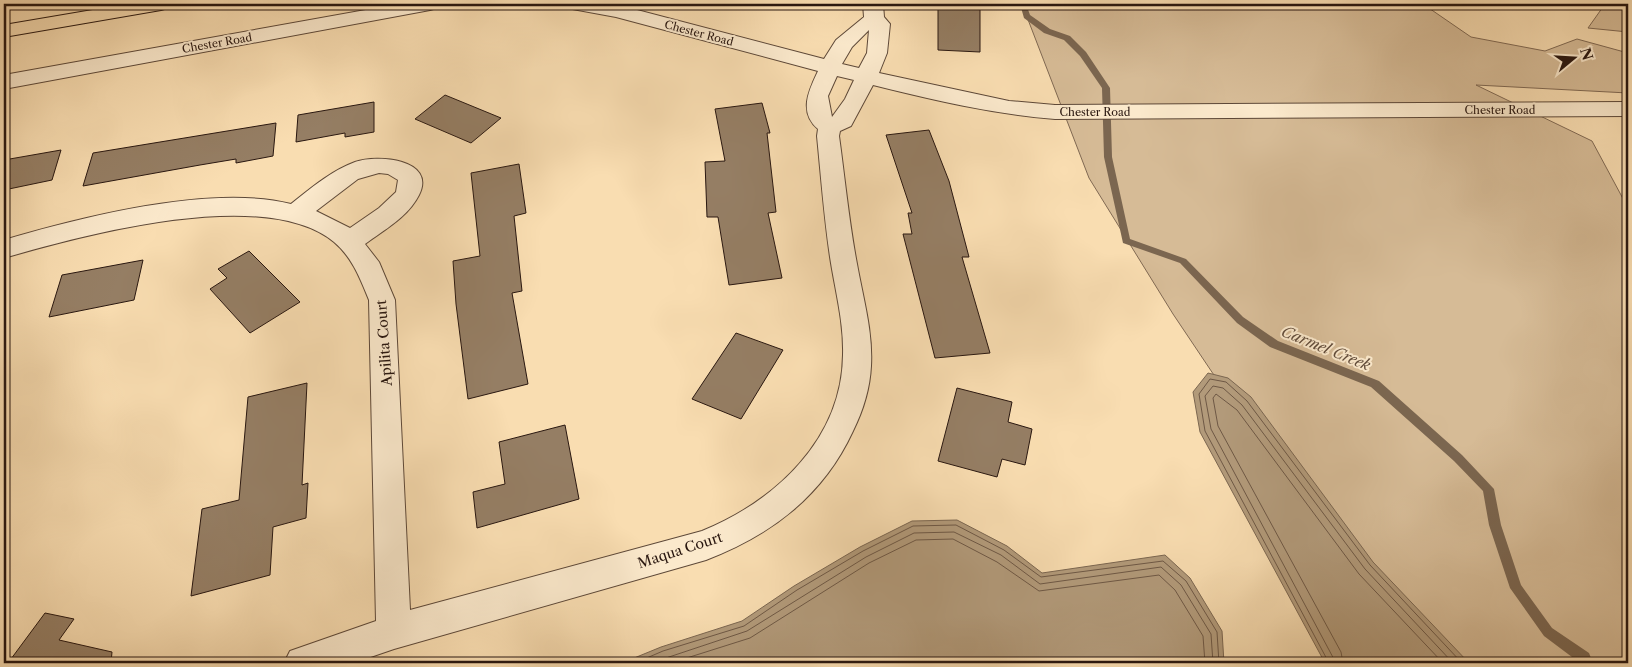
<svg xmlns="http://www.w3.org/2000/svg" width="1632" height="667" viewBox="0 0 1632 667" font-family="'Libre Caslon Text',serif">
	<rect width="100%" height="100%" fill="#f9ddb1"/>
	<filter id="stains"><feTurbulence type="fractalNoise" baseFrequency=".004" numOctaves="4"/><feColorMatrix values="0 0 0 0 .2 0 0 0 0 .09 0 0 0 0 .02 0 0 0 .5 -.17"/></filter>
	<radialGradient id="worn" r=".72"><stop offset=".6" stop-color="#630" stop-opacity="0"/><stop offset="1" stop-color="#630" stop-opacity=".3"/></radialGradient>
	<path fill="#d6bb96" stroke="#806953" d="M1022 4H1423L1471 37 1545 51 1577 39 1628 53V93L1476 85 1592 141 1628 208V663H1407L1173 314 1089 178Z
		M1605 4H1628V32L1588 28Z"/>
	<path fill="#b29a7a" stroke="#7b6650" d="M1208 373 1228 378 1251 397 1373 562 1469 663H1325L1200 432 1193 392Z
		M957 520 1007 546 1042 573 1165 555 1190 578 1222 631 1224 663H622L661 647 742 621 794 586 860 547 912 521Z"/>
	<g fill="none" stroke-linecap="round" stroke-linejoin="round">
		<path stroke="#6e5845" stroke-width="1" d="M635 663 663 651 744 626 797 590 863 551 913 526 956 525 1004 550 1041 577 1163 561 1186 581 1217 632 1219 663
			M651 663 747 631 866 557 914 533 954 532 1001 555 1040 584 1161 567 1181 585 1211 634 1213 663
			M671 663 750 638 869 563 916 540 953 539 997 562 1039 591 1159 575 1175 590 1203 636 1205 663
			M1329 663 1205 431 1199 394 1210 379 1226 382 1247 401 1370 565 1462 663
			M1336 663 1211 429 1205 396 1213 386 1223 388 1242 405 1365 569 1453 663
			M1343 663 1341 652 1218 426 1213 398 1216 394 1237 410 1359 574 1443 663"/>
		<path fill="#7b6650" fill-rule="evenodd" d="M1020 4H1026L1030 15 1050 29 1070 36 1086 52 1110 88 1112 157 1130 239 1186 259 1243 317 1278 341 1379 381 1462 455 1494 489 1501 525 1521 585 1552 628 1589 653 1593 663H1580L1544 636 1510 588 1489 525 1483 491 1454 461 1371 387 1270 347 1237 323 1180 263 1123 243 1104 157 1102 88 1080 56 1064 40 1044 33 1024 18Z"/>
	</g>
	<path fill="#957e64" stroke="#291710" d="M938 4H980V52L938 50Z
		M445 95 501 118 471 143 415 119Z
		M374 102V132L345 137V133L296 142 298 115Z
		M762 103 770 133H767L776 212 768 213 782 278 729 285 718 217H707L705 162 725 161 715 109Z
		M276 123 273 156 236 163V159L200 165 83 186 93 153Z
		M929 130 949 181 969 257H962L990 353 935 358 903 234H912L908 213H912L886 135Z
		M61 150 52 180 4 190V160Z
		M519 164 526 213 514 216 522 291 512 293 528 384 468 399 456 304 453 261 480 256 471 173Z
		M249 251 300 302 250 333 210 289 227 278 218 269Z
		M143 260 134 300 49 317 62 275Z
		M736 333 783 350 741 419 692 399Z
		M307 383 302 485 308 483 306 518 273 527 270 575 191 596 202 509 239 500 248 397Z
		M957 388 1012 402 1008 422 1032 429 1025 465 1002 459 997 477 938 461Z
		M565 425 579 499 477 528 473 492 505 484 499 442Z
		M45 613 74 619 59 640 112 652 111 663H8Z"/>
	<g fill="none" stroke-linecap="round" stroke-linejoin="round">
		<defs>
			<path id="minor" d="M399 4H440L437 8 430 10 4 89V75Z
				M564 4 618 5 824 59 836 40 864 17 863 4H883L884 17 890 24 887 53 879 73 1009 101 1055 105 1628 102V116L1055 119C993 114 933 100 873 85L851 126 840 131 839 136C845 179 849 222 857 264 863 298 873 331 871 366 870 388 863 411 853 431 823 496 771 535 706 560L394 649 353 663H284L290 651 376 621 369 300C360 278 352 257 334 242 265 185 83 235 4 258V240C82 217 212 184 291 204 311 188 331 171 355 162 377 154 437 159 419 195 408 217 384 230 365 244L379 262 395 300 410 610 702 531C775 501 842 440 843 355 844 322 835 290 830 257 824 217 821 176 817 136L818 129C798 112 809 90 818 71L616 17 567 8ZM869 30 867 53 859 68 842 64 852 47ZM837 76 854 80 845 99 832 117 828 96ZM379 173 388 174 398 180 396 192 379 208 350 228 316 211 358 179Z"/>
			<path id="highway" d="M128 4H171L168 8 161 10 4 37V25Z"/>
		</defs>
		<use href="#minor" stroke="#5d4838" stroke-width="2"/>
		<use href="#highway" stroke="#291710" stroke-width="2"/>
		<use href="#minor" fill="#fbe9cc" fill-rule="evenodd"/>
		<use href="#highway" fill="#f9ddb1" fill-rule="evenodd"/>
	</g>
	<g text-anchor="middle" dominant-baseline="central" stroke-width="4" stroke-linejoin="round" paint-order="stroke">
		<g font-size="11" fill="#291710" stroke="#fbe9cc">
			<text transform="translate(699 33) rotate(15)">Chester Road</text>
			<text transform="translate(217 43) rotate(-10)">Chester Road</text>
			<text x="1500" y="110">Chester Road</text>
			<text x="1095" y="112">Chester Road</text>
		</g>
		<g font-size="14" fill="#291710" stroke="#fbe9cc">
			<text transform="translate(384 343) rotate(-94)">Apilita Court</text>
			<text transform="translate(680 550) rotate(-18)">Maqua Court</text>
		</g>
		<g font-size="15" font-style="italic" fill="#604b3a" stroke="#fbe9cc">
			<text transform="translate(1326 348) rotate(22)">Carmel Creek</text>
		</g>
	</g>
	<rect width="1632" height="667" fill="none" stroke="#f9ddb1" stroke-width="20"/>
	<rect x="5" y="5" width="1622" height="657" fill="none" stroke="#291710" stroke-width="2.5"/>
	<rect x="10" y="10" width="1612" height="647" fill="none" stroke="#291710"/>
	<g transform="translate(1574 58) rotate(72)" stroke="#fbe9cc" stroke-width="4" paint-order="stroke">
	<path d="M0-4L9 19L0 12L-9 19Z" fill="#291710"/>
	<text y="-8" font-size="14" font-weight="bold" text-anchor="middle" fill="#291710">N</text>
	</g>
	<rect width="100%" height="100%" filter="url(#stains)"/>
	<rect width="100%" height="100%" fill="url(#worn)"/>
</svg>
